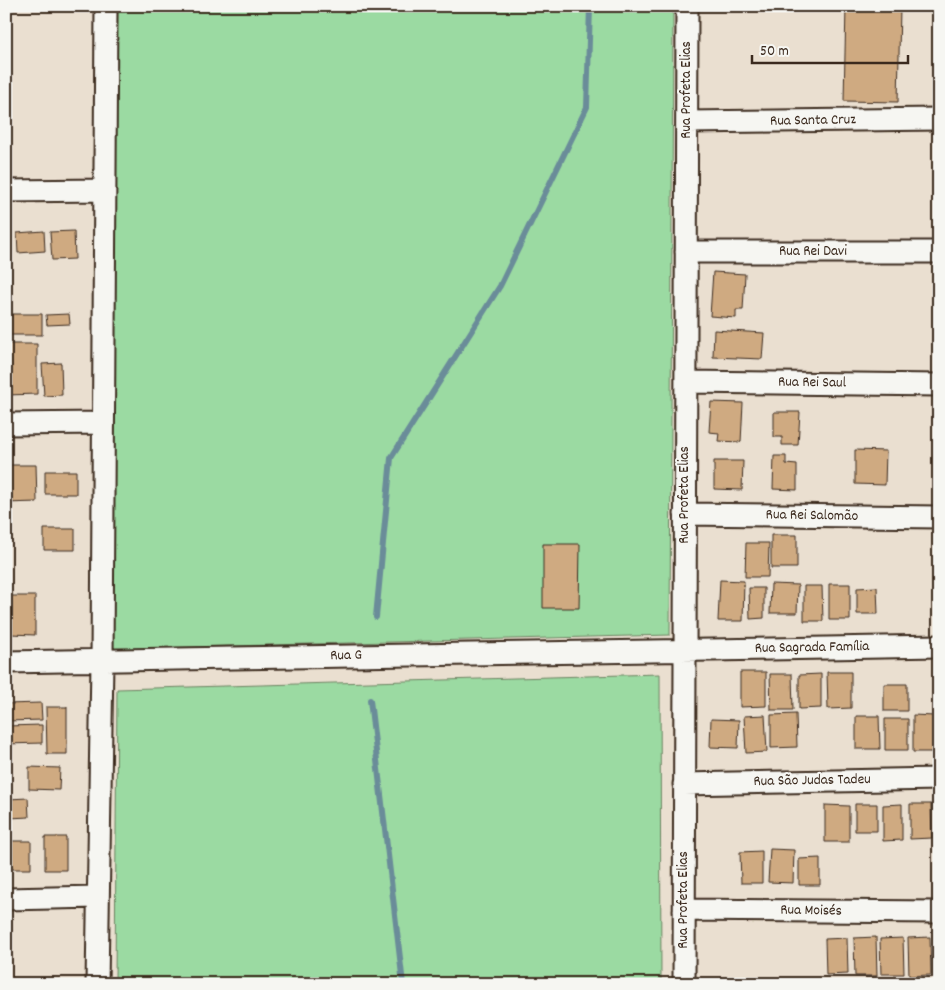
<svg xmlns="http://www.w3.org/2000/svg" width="945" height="990" viewBox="0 0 945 990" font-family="Dekko,sans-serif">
	<rect width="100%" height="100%" fill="#eadfd0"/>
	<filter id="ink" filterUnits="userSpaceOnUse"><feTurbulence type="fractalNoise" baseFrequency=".02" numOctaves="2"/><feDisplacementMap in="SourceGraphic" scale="10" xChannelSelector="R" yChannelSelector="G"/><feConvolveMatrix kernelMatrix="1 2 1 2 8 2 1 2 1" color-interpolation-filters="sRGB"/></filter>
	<g filter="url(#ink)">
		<path fill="#9bdaa2" stroke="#6b8260" d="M118 6H673L670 635 109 649Z
			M660 674 661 984H115L117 689Z"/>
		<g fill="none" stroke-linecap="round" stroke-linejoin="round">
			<path stroke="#6a8c99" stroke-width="6" d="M376 617 391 458 500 286 587 107 590 6
				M370 700 403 984"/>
		</g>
		<path fill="#cfaa81" stroke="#3b2a1e" d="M846 6 900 7 898 102 844 101Z
			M44 231 45 251 18 253 17 233Z
			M74 231 75 259 52 260 50 232Z
			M713 272 745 274 743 310H736V318L710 316Z
			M9 314H42V335H9Z
			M69 314 70 324 47 325 46 315Z
			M714 330 764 333 762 359 713 357Z
			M7 344H37V394L7 395Z
			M61 363 62 395 44 396 42 364Z
			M711 402 743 403 741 442 718 441 719 433 709 432Z
			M774 412H800L798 445H782V437H774Z
			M855 450 886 451 885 485 855 484Z
			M774 456H786V464L797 465V490L773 489Z
			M714 461H743L742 490 714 489Z
			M6 465H36L37 502 6 503Z
			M45 471H76V494H45Z
			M44 529H75V550H44Z
			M771 535H797V568H771Z
			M746 543H769L768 577H745Z
			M543 544H580L579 608H543Z
			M720 580 744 581 743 621H718Z
			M771 584 798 585 797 613H770Z
			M829 584H850V620H829Z
			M804 586H822L823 621H804Z
			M877 587 878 614H857V588Z
			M749 588H764V618L750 619Z
			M11 596H35V635L11 634Z
			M740 672H766V706L740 707Z
			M827 672H851V708L828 709Z
			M770 674H792L793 710H771Z
			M821 674V708L799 709V675Z
			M884 684H907V711H884Z
			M41 703 42 720 6 721V704Z
			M46 707H67V754H47Z
			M796 714 797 747 771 748V715Z
			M765 715 767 752 746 753 744 716Z
			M913 715 934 716V752H913Z
			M856 716H879L880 749H856Z
			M711 719 739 720 738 748 710 747Z
			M885 719H908V750H885Z
			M42 725V743L6 744V726Z
			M29 767 60 768 59 790 29 789Z
			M28 798 29 817 9 818 8 799Z
			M855 804H877V831H855Z
			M902 804V840L883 841V805Z
			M910 804H931L932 838 910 839Z
			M825 805 849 806V842H825Z
			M45 837H66V870H45Z
			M7 841H31V869H7Z
			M770 849 794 850 793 883 768 882Z
			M762 851V883H741L740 852Z
			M820 858V885H799V859Z
			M876 937 877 976H855L854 938Z
			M930 937 931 975 909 976 908 938Z
			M847 938 848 974 826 975 825 939Z
			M903 938 904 974H881L880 939Z"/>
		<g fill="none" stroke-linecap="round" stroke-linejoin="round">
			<defs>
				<path id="street" d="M687 122 939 119
					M6 191 105 190
					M686 252H939
					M686 382 939 385
					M6 424 103 423
					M685 514 939 517
					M6 662 939 646
					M684 784 939 779
					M6 899 98 897
					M684 910 939 912
					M97 984 102 661 106 6
					M684 984 687 6"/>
			</defs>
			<use href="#street" stroke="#3b2a1e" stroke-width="25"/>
			<use href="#street" stroke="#f6f6f2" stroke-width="21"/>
		</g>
	</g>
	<g text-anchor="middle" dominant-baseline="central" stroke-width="4" stroke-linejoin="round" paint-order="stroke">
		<g font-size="15" fill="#3b2a1e" stroke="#f6f6f2">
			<text transform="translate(687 90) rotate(-90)">Rua Profeta Elias</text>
			<text transform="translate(813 121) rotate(-1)">Rua Santa Cruz</text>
			<text x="813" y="252">Rua Rei Davi</text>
			<text transform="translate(812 383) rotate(1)">Rua Rei Saul</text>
			<text transform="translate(685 495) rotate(-90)">Rua Profeta Elias</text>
			<text transform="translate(812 516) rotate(1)">Rua Rei Salomão</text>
			<text transform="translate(812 648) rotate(-1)">Rua Sagrada Família</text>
			<text transform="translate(346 656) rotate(-1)">Rua G</text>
			<text transform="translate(812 781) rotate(-1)">Rua São Judas Tadeu</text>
			<text transform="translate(684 900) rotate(-90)">Rua Profeta Elias</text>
			<text transform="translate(811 911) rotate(1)">Rua Moisés</text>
		</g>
	</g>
	<rect width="945" height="990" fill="none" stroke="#f6f6f2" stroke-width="25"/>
	<rect x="12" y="12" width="920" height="965" fill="none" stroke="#3b2a1e" stroke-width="2" filter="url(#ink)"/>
	<path d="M752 55v8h156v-8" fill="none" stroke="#3b2a1e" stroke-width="2.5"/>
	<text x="760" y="55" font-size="15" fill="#3b2a1e" stroke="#f6f6f2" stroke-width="4" paint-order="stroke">50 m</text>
</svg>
